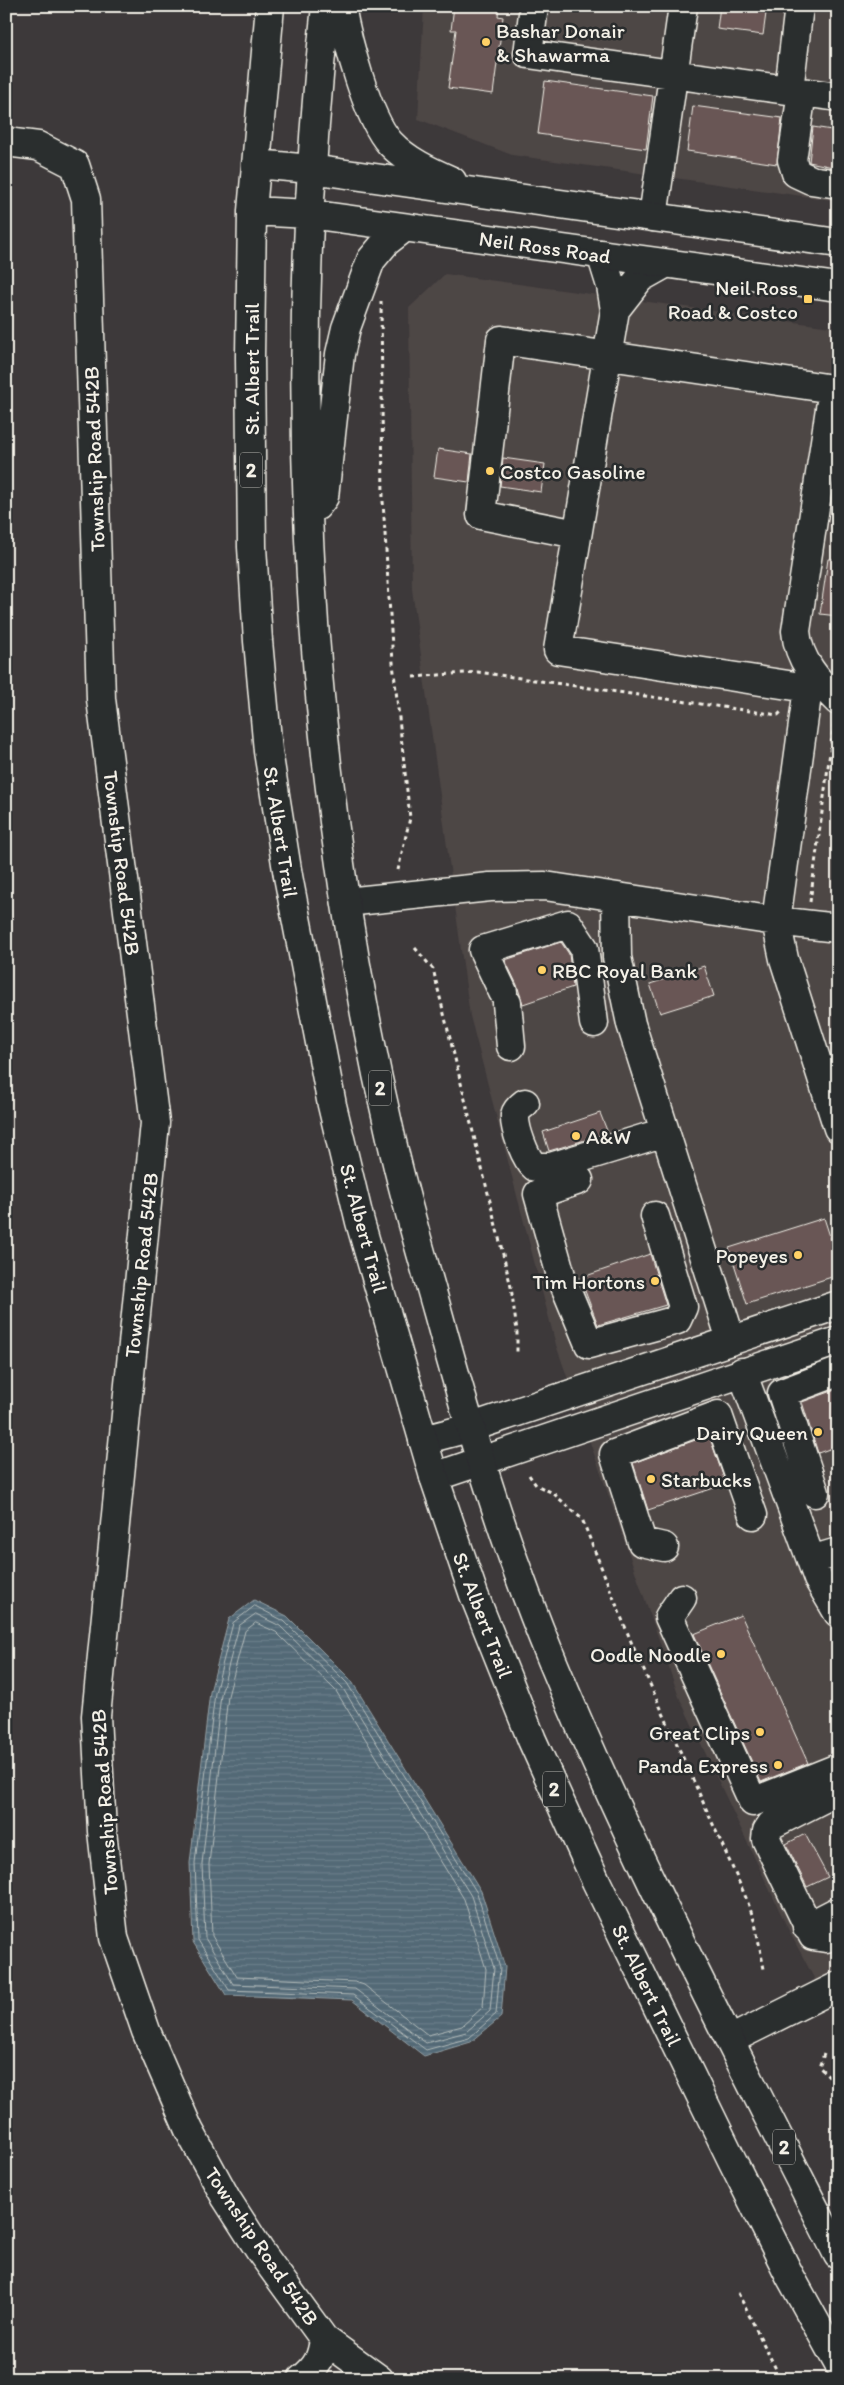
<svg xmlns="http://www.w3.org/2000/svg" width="844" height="2385" viewBox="0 0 844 2385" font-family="Itim,sans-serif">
	<defs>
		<pattern id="water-rules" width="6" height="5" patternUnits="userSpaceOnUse" patternTransform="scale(1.25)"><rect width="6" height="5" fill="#526976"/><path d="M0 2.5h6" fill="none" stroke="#6c7f8a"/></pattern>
	</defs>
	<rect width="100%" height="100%" fill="#3d393a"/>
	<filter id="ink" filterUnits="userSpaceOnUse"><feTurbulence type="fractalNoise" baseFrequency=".02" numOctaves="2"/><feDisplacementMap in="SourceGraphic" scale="10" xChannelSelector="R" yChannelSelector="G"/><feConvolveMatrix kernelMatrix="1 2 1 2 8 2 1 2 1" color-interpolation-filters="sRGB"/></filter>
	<g filter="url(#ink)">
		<path fill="#4d4645" d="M424 6H838V201L512 155 418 119Z
			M445 274 838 328V2023L789 1931 679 1697 556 1345 470 1016 412 589 409 308Z"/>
		<path fill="url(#water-rules)" stroke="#939fa4" d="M254 1600 287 1616 351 1680 481 1891 505 1967 501 2017 471 2042 424 2056 352 2000 226 1995 193 1942 190 1863 210 1692 229 1619Z"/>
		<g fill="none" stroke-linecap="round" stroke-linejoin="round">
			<path stroke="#b3bbba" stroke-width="1" d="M255 1606 284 1621 347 1683 477 1893 500 1968 496 2014 469 2038 426 2050 353 1995 229 1990 198 1940 195 1863 215 1693 233 1623Z
				M256 1614 280 1626 342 1687 471 1896 494 1968 490 2011 466 2032 426 2043 355 1989 233 1984 205 1938 202 1864 221 1694 239 1626Z
				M256 1623 276 1632 336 1691 464 1899 486 1969 483 2007 462 2026 428 2035 364 1985 355 1982 237 1977 212 1936 209 1864 228 1696 245 1631Z"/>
		</g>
		<path fill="#695655" stroke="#f4f1e8" d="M454 6H499L498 16 503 17 493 94 448 88 456 30H451Z
			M720 6H767L763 35 717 29Z
			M545 81 653 96 646 149 538 134Z
			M693 106 782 118 777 164 687 151Z
			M813 127 838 131V168L809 162Z
			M438 449 472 454 469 482 434 477Z
			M503 458 545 464 541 492 500 486Z
			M828 559H838V616L820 614Z
			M561 942 569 954 573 987 523 1004 517 985 505 960Z
			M704 966 714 996 660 1013 650 984Z
			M600 1113 608 1133 549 1151 543 1132Z
			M824 1218 838 1261V1275L747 1304 729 1248Z
			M650 1254 666 1305 598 1325 580 1278Z
			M838 1389V1446L818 1453 802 1402Z
			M709 1435 726 1484 648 1510 633 1463Z
			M741 1615 808 1763 761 1782 694 1634Z
			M805 1834 828 1877 807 1887 786 1844Z"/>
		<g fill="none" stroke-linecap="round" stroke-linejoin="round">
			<defs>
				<path id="minor" d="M534 6 528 54 838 97
					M789 90 799 6
					M802 92 792 160 796 173 811 180 838 184
					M6 142 38 146 75 165 86 199 101 699 155 1123 96 1716 102 1831 114 1938 146 2031 189 2130 226 2198 260 2251 324 2339C322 2357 317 2368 302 2379
					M653 217 683 6
					M601 254 611 286 615 310 558 650 808 688
					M615 310 640 278 665 264
					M577 534 481 515 501 340 833 389 796 631C798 660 818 682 838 701
					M815 678 808 688 776 921 784 959 838 1128
					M616 897 617 957 631 1024 731 1340
					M346 902 490 887 545 886 776 921 838 928
					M503 992 483 950 568 924 584 948 594 1023
					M507 1003 511 1046
					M525 1103C521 1106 516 1110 515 1115 514 1128 525 1159 535 1167H551L665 1132
					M579 1180 538 1194 562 1279 589 1344 677 1320 683 1307 655 1216
					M742 1372 818 1579 838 1613
					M423 1440 469 1428 838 1305
					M434 1477 838 1341
					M815 1493 782 1393 838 1372
					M664 1547 642 1542 614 1454 718 1415 753 1515
					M811 1560 838 1552
					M682 1598 669 1617 753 1802 838 1768
					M838 1791 771 1825 767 1831 766 1839 813 1936 826 1938 838 1933
					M807 1927 838 1911
					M730 2040 838 1986
					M324 2339 379 2379"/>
				<path id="major" d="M270 6 252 211 250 357 252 547 258 641 268 751 288 876 332 1105 360 1222 434 1477 474 1595 532 1740 596 1881 731 2158 790 2276 838 2363
					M326 6C284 384 306 772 392 1142 405 1200 422 1256 438 1313 470 1430 505 1547 552 1660 636 1863 739 2058 838 2255
					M341 6C347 40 367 118 390 143 407 161 429 171 452 181
					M256 164 311 169 838 243
					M252 211 309 214 838 287
					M317 506 324 497 340 354 346 328 371 260 386 242 404 228"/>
			</defs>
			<use href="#minor" stroke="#f4f1e8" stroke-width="31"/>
			<use href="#major" stroke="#f4f1e8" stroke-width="31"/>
			<path stroke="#f4f1e8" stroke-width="3" stroke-dasharray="4 4" stroke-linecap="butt" d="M381 301 383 501 393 663 410 818 398 870
				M413 677 478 672 778 715 781 712
				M810 902 834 722
				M415 948 433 969 511 1287 517 1331V1355
				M529 1475 536 1485 553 1493 582 1519 632 1644 747 1900 755 1923 764 1969
				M824 2054 819 2067 838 2084
				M738 2293 781 2379"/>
			<use href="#minor" stroke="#2a2d2e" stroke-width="28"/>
			<use href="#major" stroke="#2a2d2e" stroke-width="28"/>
		</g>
	</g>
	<g fill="#ffd166" stroke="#2a2d2e" stroke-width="2">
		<circle cx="486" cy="42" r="5"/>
		<rect x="803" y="294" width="10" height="10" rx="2.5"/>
		<circle cx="490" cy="471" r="5"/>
		<circle cx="542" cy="970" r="5"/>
		<circle cx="576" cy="1136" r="5"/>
		<circle cx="798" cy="1255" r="5"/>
		<circle cx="655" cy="1281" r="5"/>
		<circle cx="818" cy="1432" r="5"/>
		<circle cx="651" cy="1479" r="5"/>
		<circle cx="721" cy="1654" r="5"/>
		<circle cx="760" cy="1732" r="5"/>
		<circle cx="778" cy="1765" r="5"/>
	</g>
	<g text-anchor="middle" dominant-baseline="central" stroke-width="5" stroke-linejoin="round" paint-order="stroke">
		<g fill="#2a2d2e" stroke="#b7b6b0" stroke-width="1">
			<rect x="240" y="452.5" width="22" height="35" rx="4"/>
			<rect x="369" y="1070.5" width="22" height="35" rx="4"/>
			<rect x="543" y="1771.5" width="22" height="35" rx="4"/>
			<rect x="773" y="2129.5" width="22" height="35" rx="4"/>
		</g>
		<g font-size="20" font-weight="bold" fill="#f4f1e8">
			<text x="251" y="470">2</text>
			<text x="380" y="1088">2</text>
			<text x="554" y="1789">2</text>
			<text x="784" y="2147">2</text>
		</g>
		<g font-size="21" fill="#f4f1e8" stroke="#2a2d2e" text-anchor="end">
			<text x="496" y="30" text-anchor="start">Bashar Donair<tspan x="496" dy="24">&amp; Shawarma</tspan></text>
			<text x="798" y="287">Neil Ross<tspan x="798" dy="24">Road &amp; Costco</tspan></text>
			<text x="500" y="471" text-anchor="start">Costco Gasoline</text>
			<text x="552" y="970" text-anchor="start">RBC Royal Bank</text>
			<text x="586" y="1136" text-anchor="start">A&amp;W</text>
			<text x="788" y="1255">Popeyes</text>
			<text x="645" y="1281">Tim Hortons</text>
			<text x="808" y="1432">Dairy Queen</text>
			<text x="661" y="1479" text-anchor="start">Starbucks</text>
			<text x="711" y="1654">Oodle Noodle</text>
			<text x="750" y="1732">Great Clips</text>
			<text x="768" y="1765">Panda Express</text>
		</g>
		<g font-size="21" fill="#f4f1e8" stroke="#2a2d2e">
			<text transform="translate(545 247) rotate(8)">Neil Ross Road</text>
			<text transform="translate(251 369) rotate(-90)">St. Albert Trail</text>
			<text transform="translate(94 459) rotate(-92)">Township Road 542B</text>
			<text transform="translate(281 832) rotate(81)">St. Albert Trail</text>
			<text transform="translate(122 863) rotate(83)">Township Road 542B</text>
			<text transform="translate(364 1228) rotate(75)">St. Albert Trail</text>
			<text transform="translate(141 1265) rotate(-84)">Township Road 542B</text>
			<text transform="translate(483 1615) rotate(69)">St. Albert Trail</text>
			<text transform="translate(104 1802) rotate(-94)">Township Road 542B</text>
			<text transform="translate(647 1985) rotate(64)">St. Albert Trail</text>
			<text transform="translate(262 2246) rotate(56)">Township Road 542B</text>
		</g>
	</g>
	<rect width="844" height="2385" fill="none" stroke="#2a2d2e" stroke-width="25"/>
	<rect x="12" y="12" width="819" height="2360" fill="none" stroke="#f4f1e8" stroke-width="2" filter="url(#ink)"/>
</svg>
